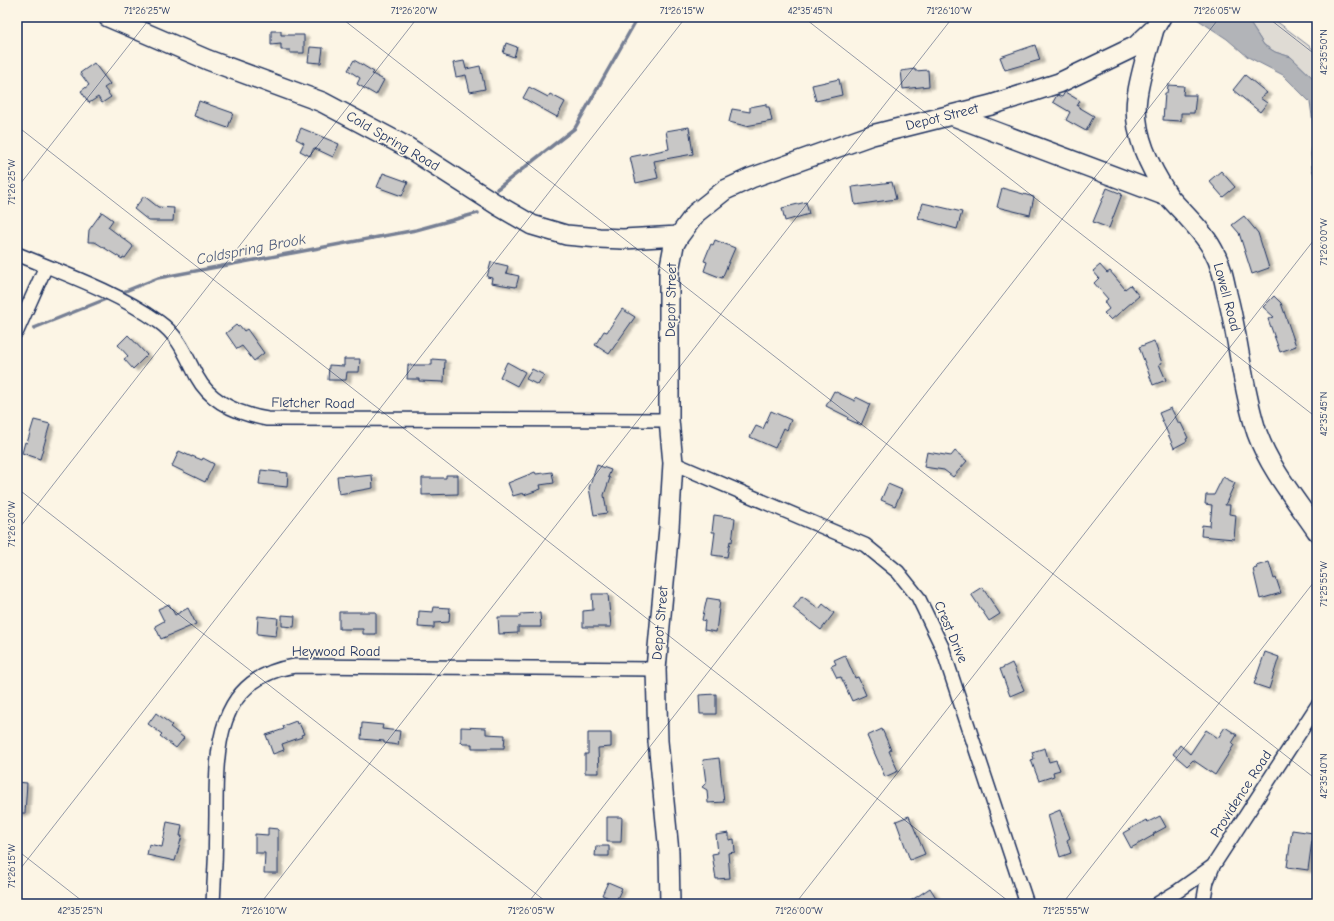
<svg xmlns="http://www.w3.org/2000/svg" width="1334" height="921" viewBox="0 0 1334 921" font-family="'Comic Neue',sans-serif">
	<defs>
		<filter id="shadow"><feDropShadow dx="4.5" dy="2.5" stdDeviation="1" flood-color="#0004"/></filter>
	</defs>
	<rect width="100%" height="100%" fill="#fcf5e5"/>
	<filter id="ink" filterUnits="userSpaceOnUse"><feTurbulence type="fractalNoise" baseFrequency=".025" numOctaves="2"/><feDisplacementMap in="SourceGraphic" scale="8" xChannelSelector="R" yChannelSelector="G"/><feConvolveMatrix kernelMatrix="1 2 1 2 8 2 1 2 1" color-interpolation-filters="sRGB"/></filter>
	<g filter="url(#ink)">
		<path fill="#dfdbd4" stroke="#7d8599" d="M1246 17H1271L1317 52V82L1291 57 1275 52 1264 45Z"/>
		<path fill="#b2b4b8" stroke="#767f94" d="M1194 17H1246L1264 45 1275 52 1291 57 1317 82V183L1312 169 1311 154 1314 130 1310 102 1283 75 1248 57 1227 39Z"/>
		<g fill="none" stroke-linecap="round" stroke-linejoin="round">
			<path stroke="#767f94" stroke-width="3.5" d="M497 189 575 128 638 17
				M118 294 158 278 416 230 478 213
				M34 328 111 297"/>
		</g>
		<path fill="#c8c7c6" stroke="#1b2f5e" filter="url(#shadow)" d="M271 31H281V35H304V53H290V50H281V44L271 45Z
			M506 43 517 47 514 57 503 53Z
			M1035 45 1040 60 1005 70 1000 57Z
			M310 47 323 48 321 63 308 62Z
			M354 60 374 72 372 74 384 80 376 95 357 84 360 78 348 70Z
			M464 61 466 69 480 66 485 89 470 92 466 75 456 77 453 63Z
			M94 63 110 84 104 88 111 97 102 103 98 97 89 103 81 91 89 85 80 73Z
			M915 69V71L928 70 929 86 903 89 901 71Z
			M1245 75 1267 93 1260 98 1267 103 1260 112 1233 90Z
			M839 79 842 95 816 101 812 85Z
			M1168 85 1184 86 1183 95H1196L1194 113H1181V121L1163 120 1165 93H1167Z
			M529 87 548 97 550 94 565 102 557 117 523 98Z
			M1065 92 1080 101 1077 106 1094 116 1086 131 1066 120 1070 112 1053 102 1057 95 1062 97Z
			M199 101 233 113 228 128 194 116Z
			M766 104V107H769L772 121 746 126 729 122 732 109 750 112V107Z
			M689 127 693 154 654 161 658 178 636 183 630 157 669 149 666 131Z
			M301 128 339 144 333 157 314 148 310 156 300 151 304 143 296 139Z
			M1221 171 1235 187 1223 197 1209 181Z
			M383 173 408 182 402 196 377 187Z
			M892 182 896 199 855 205 852 187Z
			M1002 188 1034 197 1030 215 997 207Z
			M1107 188 1122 194 1109 228 1093 222Z
			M144 196 158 207 174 208 173 221H149L134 209Z
			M806 202 809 214 785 221 782 208Z
			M923 203 962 212 957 229 918 218Z
			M102 212 113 220 108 227 132 245 133 247 125 258 123 257 122 259 95 242H88L89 230Z
			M1244 216 1258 233 1269 268 1252 274 1239 233 1232 225Z
			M715 240 735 248 722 278 704 271 707 262 704 261 711 244 713 245Z
			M491 262 508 266 506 273 519 276 516 287 491 283 492 278 487 277Z
			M1100 265 1107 273 1110 271 1125 289 1130 285 1139 296 1111 320 1104 313 1109 309 1104 302 1108 299 1094 283 1099 278 1093 271Z
			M1274 296 1281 303 1296 346 1280 352 1268 319 1274 317 1263 307Z
			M622 309 635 317 609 354 595 345 604 331 607 332Z
			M236 325 238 327 240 326 244 331 247 329 264 353 254 361 242 346 237 349 226 333Z
			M128 335 147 355 133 369 124 359 128 356 118 345Z
			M1154 341 1162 363 1159 364 1166 380 1153 385 1139 347Z
			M344 359H360L359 372H347L346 380H328L329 365 344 366Z
			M432 359 445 360 444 382 419 381V379H407L408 365H432Z
			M507 362 525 372 517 386 500 377Z
			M532 369 544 375 538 385 526 379Z
			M834 391 855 401 856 397 870 404 861 425 847 419 848 417 826 406Z
			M1171 408 1179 424 1181 423 1188 438 1186 439 1187 441 1174 448 1159 413Z
			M771 411 791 420 787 430 784 428 775 448 750 437 756 426 763 429Z
			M34 420 50 424 40 459 22 453 25 442 27 443Z
			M179 451 192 457V456L202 460 203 458 214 464 205 482 172 466Z
			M955 451 967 461 953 477 944 470 924 467 927 452 951 456Z
			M597 465 611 470 608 477 610 478 604 495 607 513 594 515 589 488Z
			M261 470 288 473 287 487 259 484Z
			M535 472 536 474 552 472 554 483 540 485 541 489 524 495 523 493 513 496 508 483Z
			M352 475 353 477 372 475 373 488 339 494 337 476Z
			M446 475H458V494L422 495V478H446Z
			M1223 477 1235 483 1225 505H1230L1229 514 1236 515 1234 539 1201 536 1202 525 1210 526 1212 505 1205 504 1206 495H1214Z
			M888 484 902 490 895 506 881 500Z
			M714 515 735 518 732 542 730 541 727 557 712 555 715 532H712Z
			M1269 562 1274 579 1276 578 1281 593 1260 599 1253 569 1257 568 1256 566Z
			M982 587 1000 614 989 621 971 594Z
			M592 594H608L611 627H583V611L593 610Z
			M802 596 819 609 823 604 834 613 821 630 793 608Z
			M707 598 720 600 716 632 704 630 705 621 702 620Z
			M169 604 175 615 188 608 196 624 161 639 155 626 164 621 158 609Z
			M434 607 450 608 449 622 434 623V628L418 627 419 611 433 612Z
			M339 612H376V634H363V629H339Z
			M540 613 541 627H518V633L499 634 498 617H520V614Z
			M282 615 295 616 294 627 282 626Z
			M258 616 278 618 276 636 257 634Z
			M1265 652 1279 657 1269 689 1254 684Z
			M845 655 855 678 858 677 866 695 852 701 841 677 837 678 831 666 836 664 834 660Z
			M1012 663 1024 690 1010 696 1000 669Z
			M716 694V714H700L699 695Z
			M156 713 172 725 170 727 184 738 176 748 160 736 162 734 148 724Z
			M296 721 297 724 299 723 304 734 301 735 302 737 282 744 284 750 273 754 266 735 284 729 283 726Z
			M362 723 383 725 382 729 400 731 398 745 384 743V741L361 739Z
			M461 727 486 728V734L505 735 504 748H472V744H463L461 742Z
			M1225 727 1237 735 1232 743 1234 745 1215 775 1193 760 1187 766 1173 754 1180 745 1190 754 1206 730 1218 738Z
			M882 729 891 750 889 751 898 771 885 777 867 736Z
			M588 733H611V747L598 748 599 773H585V754H588Z
			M1045 748 1049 762 1056 760 1060 770 1053 772 1054 776 1039 781 1031 760 1034 759 1032 752Z
			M719 758 724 802 708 803 707 790 702 787 706 783 703 760Z
			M17 782 27 783 25 813H17Z
			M1060 810 1070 838 1067 840 1071 853 1060 857 1048 815Z
			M909 816 925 854 910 860 896 821Z
			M1160 816 1166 827 1153 834 1154 835 1131 848 1123 833 1146 820 1148 822Z
			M607 817H622L621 842H607Z
			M167 822 182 825 180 836H182L175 861 147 855 149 844 162 847Z
			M268 828 278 829V873H264L265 853H255V834L268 835Z
			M1292 830 1313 833 1308 870 1287 867Z
			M729 833V840L734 839 735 852 728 853 730 878 716 879 712 854 718 853 716 835Z
			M596 846H609V856H595Z
			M608 882 622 888 616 901 602 895Z
			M930 888 940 904H906Z"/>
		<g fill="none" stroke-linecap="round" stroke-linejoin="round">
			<defs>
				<path id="street" d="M17 254C65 274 117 292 159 322 179 336 186 356 197 377 211 403 239 414 267 419L669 420
					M17 331 46 266
					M673 463 865 545 898 572 918 597 942 647 1027 904
					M213 904C215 874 216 845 216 815 216 751 215 678 295 666L656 669
					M1157 904 1178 891 1213 866
					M1203 904 1207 881 1213 866 1317 706"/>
				<path id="secondary" d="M108 17 208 60 322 102 407 147 499 206 532 225 566 235 599 238 623 239 679 236
					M1154 29C1148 51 1140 74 1137 97 1132 133 1150 168 1169 197
					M951 115 1169 197C1184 214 1202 230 1213 250 1221 264 1224 279 1227 294 1239 339 1242 388 1257 433 1270 469 1296 500 1317 531
					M670 904 669 852 658 741 656 669 669 528 673 463 669 420V271L674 245 679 236 696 213 725 190 751 178 872 135 991 105 1059 83 1136 46 1154 29 1161 17"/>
			</defs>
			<use href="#street" stroke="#1b2f5e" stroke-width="16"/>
			<use href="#secondary" stroke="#1b2f5e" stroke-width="22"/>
			<use href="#street" stroke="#fcf5e5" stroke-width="13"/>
			<use href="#secondary" stroke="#fcf5e5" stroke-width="19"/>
			<defs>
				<path id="rail" d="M1311 17 1317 22"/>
			</defs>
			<use href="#rail" stroke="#1b2f5e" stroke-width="4.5"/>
			<use href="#rail" stroke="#fcf5e5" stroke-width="3" stroke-dasharray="9" stroke-linecap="butt"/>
		</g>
	</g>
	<path fill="none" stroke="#1b2f5e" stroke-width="1" stroke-opacity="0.45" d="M340 17 1317 780M803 17 1317 418M1267 17 1317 56M17 126 1012 904M17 188 151 17M17 488 549 904M17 531 418 17M17 850 86 904M17 873 686 17M260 904 953 17M527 904 1220 17M795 904 1317 236M1062 904 1317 578"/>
	<g text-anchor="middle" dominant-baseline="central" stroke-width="3.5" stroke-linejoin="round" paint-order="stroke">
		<g font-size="14" fill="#1b2f5e" stroke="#fcf5e5">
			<text transform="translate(942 117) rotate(-14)">Depot Street</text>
			<text transform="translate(393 141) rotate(30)">Cold Spring Road</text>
			<text transform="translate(1227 297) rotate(75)">Lowell Road</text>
			<text transform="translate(671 300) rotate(-89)">Depot Street</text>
			<text transform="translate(313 403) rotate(1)">Fletcher Road</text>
			<text transform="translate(660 623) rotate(-85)">Depot Street</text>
			<text transform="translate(951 632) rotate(67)">Crest Drive</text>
			<text x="336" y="651">Heywood Road</text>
			<text transform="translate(1241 794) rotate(-57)">Providence Road</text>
		</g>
		<g font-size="15" font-style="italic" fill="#485779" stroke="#fcf5e5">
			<text transform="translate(251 249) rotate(-11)">Coldspring Brook</text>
		</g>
	</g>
	<rect width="1334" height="921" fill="none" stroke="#fcf5e5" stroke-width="44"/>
	<rect x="22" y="22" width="1290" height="877" fill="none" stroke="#1b2f5e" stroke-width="1.5"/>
	<g font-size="10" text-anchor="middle" fill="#1b2f5e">
		<text x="147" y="14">71°26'25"W</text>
		<text x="414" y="14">71°26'20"W</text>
		<text x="682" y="14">71°26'15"W</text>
		<text x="810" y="14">42°35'45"N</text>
		<text x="949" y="14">71°26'10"W</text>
		<text x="1217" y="14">71°26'05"W</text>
		<text transform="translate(1323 52) rotate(-90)" y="4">42°35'50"N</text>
		<text transform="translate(11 182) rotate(-90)" y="4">71°26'25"W</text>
		<text transform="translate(1323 242) rotate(-90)" y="4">71°26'00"W</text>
		<text transform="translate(1323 414) rotate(-90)" y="4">42°35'45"N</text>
		<text transform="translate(11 524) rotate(-90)" y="4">71°26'20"W</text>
		<text transform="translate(1323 584) rotate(-90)" y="4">71°25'55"W</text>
		<text transform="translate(1323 776) rotate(-90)" y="4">42°35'40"N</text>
		<text transform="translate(11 866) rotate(-90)" y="4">71°26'15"W</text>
		<text x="80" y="914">42°35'25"N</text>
		<text x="264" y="914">71°26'10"W</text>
		<text x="531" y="914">71°26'05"W</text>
		<text x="799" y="914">71°26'00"W</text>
		<text x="1066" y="914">71°25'55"W</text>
	</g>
</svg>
